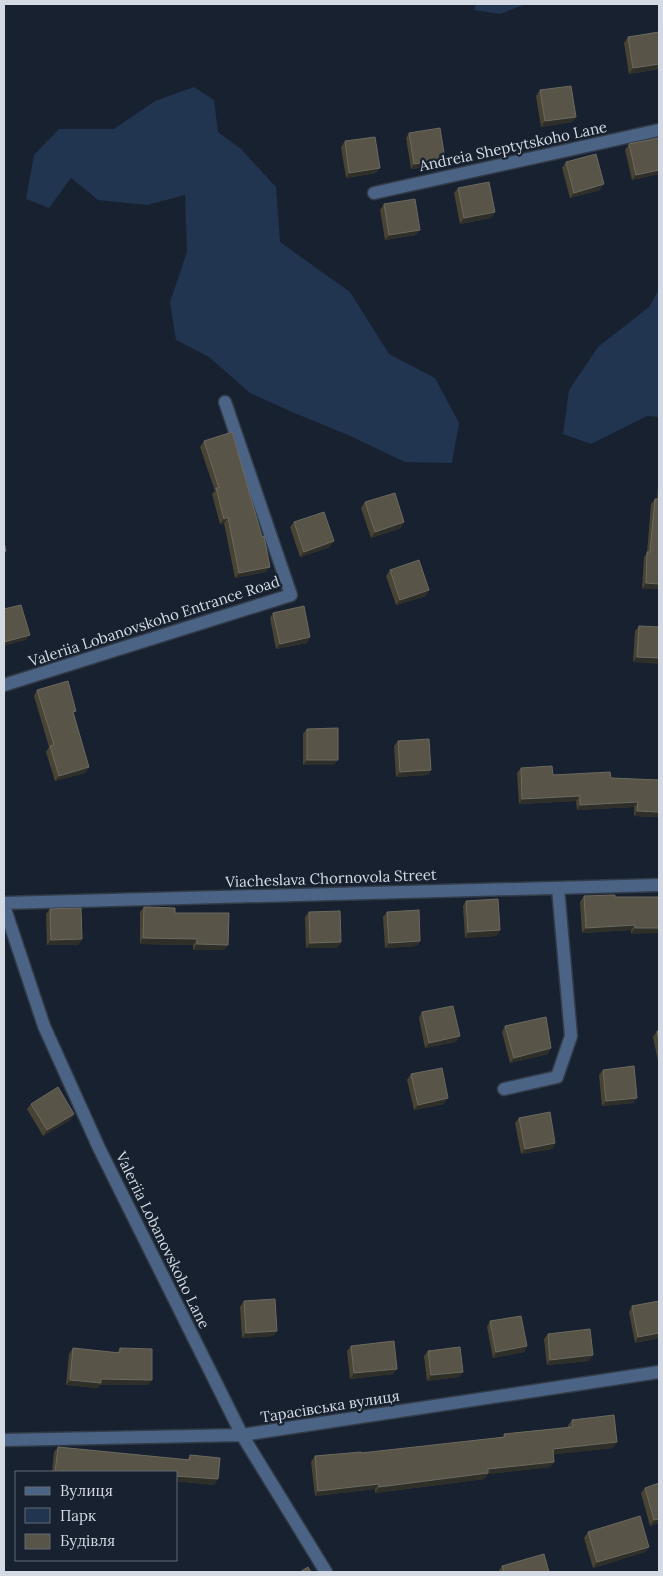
<svg xmlns="http://www.w3.org/2000/svg" width="663" height="1576" viewBox="0 0 663 1576" font-family="Lora,serif">
	<rect width="100%" height="100%" fill="#18212f"/>
	<path fill="#213450" d="M476 4H526L500 14 474 10Z
		M194 87 214 100 218 132 241 149 276 187 280 242 350 292 389 354 435 378 459 423 452 463 405 462 348 435 292 412 250 393 209 357 176 340 170 302 187 252 185 195 147 205 98 200 71 178 49 208 26 199 34 155 59 129H114L155 101Z
		M659 289V417L647 416 591 444 563 434 569 390 598 347 649 307Z"/>
	<g fill="none" stroke-linecap="round" stroke-linejoin="round">
		<defs>
			<path id="minor" d="M374 193 659 130
				M4 685 291 595 225 402
				M4 903 659 885
				M4 906 44 1026 99 1148 242 1435 326 1572
				M504 1089 557 1077 571 1036 558 888
				M4 1440 242 1435 659 1372"/>
		</defs>
		<use href="#minor" stroke="#323b48" stroke-width="15"/>
		<use href="#minor" stroke="#4b6384" stroke-width="12"/>
	</g>
	<path fill="#494334" d="M659 32V69L629 74 624 43 628 37Z
		M540 90 576 117 572 122 541 127 536 96Z
		M409 133 445 159 441 165 411 169 406 138Z
		M345 141 376 173 346 178 341 147Z
		M629 144 659 174 632 180 625 150Z
		M566 162 600 190 570 198 562 168Z
		M458 188 495 212 491 218 460 224 454 193Z
		M384 204 416 235 385 240 380 210Z
		M204 441 270 567 266 572 235 578 224 523 220 524 212 494 215 491 200 447Z
		M659 472V589H642L644 557 647 553 651 504 655 499H657Z
		M365 502 401 528 371 538 361 508Z
		M294 522 330 547 300 557 290 527Z
		M390 570 426 596 396 605 386 576Z
		M273 613 307 643 276 649 270 618Z
		M639 626 659 627 633 662 635 631Z
		M37 690 74 715 89 767 85 773 55 781 46 752 49 747 34 696Z
		M307 729 334 765H303V734Z
		M398 741 431 770 428 775 396 777 394 746Z
		M521 768 553 775 659 780V817L634 816V807L577 810 576 801 519 804 517 773Z
		M584 896 615 897H659L631 934V930L582 933 580 902Z
		M466 901 500 930 496 936 465 938 463 906Z
		M144 907 175 913 228 945 224 950H193V945L140 944V912Z
		M50 909 82 939 78 945H47L46 914Z
		M309 912 341 942 337 948H306L305 917Z
		M387 912 420 941 417 946 385 948 383 917Z
		M422 1012 456 1042 425 1048 419 1018Z
		M505 1026 548 1054 510 1063 502 1032Z
		M657 1031H659V1066L653 1037Z
		M603 1070 637 1098 633 1103 602 1106 599 1075Z
		M411 1074 444 1104 414 1110 407 1080Z
		M31 1104 74 1114 70 1120 43 1136 27 1109Z
		M519 1118 555 1143 552 1149 521 1154 515 1123Z
		M244 1301 277 1331 273 1336 242 1338 240 1307Z
		M659 1301V1338L635 1343 629 1312 632 1306Z
		M490 1321 527 1346 524 1352 493 1358 487 1327Z
		M548 1334 589 1361 547 1365 544 1339Z
		M351 1346 397 1369 393 1374 350 1379 347 1351Z
		M73 1348 117 1353 120 1348 152 1380 148 1385H100L97 1388 66 1385 69 1354Z
		M428 1351 463 1372 459 1377 427 1381 424 1356Z
		M572 1420 613 1448 553 1454 554 1462 550 1467 488 1474 484 1479 375 1493V1489L315 1496 311 1462 315 1456 361 1453 503 1437 504 1434 568 1427V1425Z
		M58 1447 187 1460 190 1455 214 1485 176 1481V1472H52L54 1452Z
		M645 1488 659 1523 650 1526 641 1493Z
		M588 1532 649 1547 645 1552 593 1568 584 1538Z
		M502 1566 549 1572H498Z"/>
	<path fill="#2f2f2a" d="M659 64V69L629 74 633 68Z
		M576 117 572 122 541 127 545 121Z
		M445 159 441 165 411 169 414 164Z
		M380 168 376 173 346 178 349 173Z
		M659 170V174L632 180 636 175Z
		M604 184 600 190 570 198 574 193Z
		M495 212 491 218 460 224 464 218Z
		M420 230 416 235 385 240 389 235Z
		M228 517 224 523 220 524 224 519Z
		M404 522 401 528 371 538 375 532Z
		M334 541 330 547 300 557 304 552Z
		M270 567 266 572 235 578 239 573Z
		M646 583 659 584V589H642Z
		M429 590 426 596 396 605 400 600Z
		M30 635 26 640 4 646V642Z
		M310 637 307 643 276 649 280 644Z
		M637 657 659 658V664L633 662Z
		M307 760H338L334 765H303Z
		M89 767 85 773 55 781 59 776Z
		M431 770 428 775 396 777 400 772Z
		M580 796 576 801 519 804 522 799Z
		M638 802 634 807 577 810 580 805Z
		M637 811 659 812V817L634 816Z
		M635 925 631 930 582 933 586 928Z
		M635 928H659V933L631 934Z
		M500 930 496 936 465 938 468 932Z
		M143 938 197 939 193 945 140 944Z
		M82 939 78 945H47L51 940Z
		M420 941 417 946 385 948 389 943Z
		M341 942 337 948H306L310 943Z
		M197 944 228 945 224 950H193Z
		M460 1036 456 1042 425 1048 429 1043Z
		M551 1048 548 1054 510 1063 514 1058Z
		M448 1098 444 1104 414 1110 418 1105Z
		M637 1098 633 1103 602 1106 606 1101Z
		M74 1114 70 1120 43 1136 47 1130Z
		M555 1143 552 1149 521 1154 525 1149Z
		M277 1331 273 1336 242 1338 246 1333Z
		M659 1333V1338L635 1343 638 1337Z
		M527 1346 524 1352 493 1358 496 1352Z
		M593 1355 589 1361 547 1365 550 1360Z
		M397 1369 393 1374 350 1379 354 1373Z
		M463 1372 459 1377 427 1381 431 1375Z
		M101 1379 152 1380 148 1385H100L97 1388 66 1385 70 1380Z
		M617 1442 613 1448 549 1455 553 1449Z
		M554 1462 550 1467 488 1474 484 1479 375 1493 379 1487 488 1469Z
		M176 1476 218 1479 214 1485 176 1481Z
		M379 1484 375 1489 315 1496 318 1491Z
		M659 1519V1523L650 1526 654 1520Z
		M649 1547 645 1552 593 1568 597 1562Z"/>
	<path fill="#585447" stroke="#6c6960" d="M659 32V64L633 68 628 37Z
		M571 86 576 117 545 121 540 90Z
		M440 128 445 159 414 164 409 133Z
		M375 137 380 168 349 173 345 141Z
		M659 138V170L636 175 629 144Z
		M596 154 604 184 574 193 566 162Z
		M489 182 495 212 464 218 458 188Z
		M415 199 420 230 389 235 384 204Z
		M232 432 262 537 264 536 270 567 239 573 228 517 224 519 216 488H219L204 441Z
		M395 493 404 522 375 532 365 502Z
		M655 499H659V584L646 583 647 552H650Z
		M324 512 334 541 304 552 294 522Z
		M4 542 6 551 4 552Z
		M419 560 429 590 400 600 390 570Z
		M21 605 30 635 4 642V609Z
		M304 606 310 637 280 644 273 613Z
		M639 626 659 627V658L637 657Z
		M68 681 76 711 73 712 89 767 59 776 50 746 54 745 37 690Z
		M338 728V760H307V729Z
		M429 739 431 770 400 772 398 741Z
		M552 766 553 775 610 772 611 778 659 780V812L637 811 638 802 580 805V796L522 799 521 768Z
		M615 895V897H659V928H635V925L586 928 584 896Z
		M498 899 500 930 468 932 466 901Z
		M144 907 175 908V913H229L228 945 197 944V939L143 938Z
		M81 908 82 939 51 940 50 909Z
		M419 910 420 941 389 943 387 912Z
		M340 911 341 942 310 943 309 912Z
		M453 1006 460 1036 429 1043 422 1012Z
		M546 1017 551 1048 514 1058 505 1026Z
		M657 1031H659V1042Z
		M634 1066 637 1098 606 1101 603 1070Z
		M442 1068 448 1098 418 1105 411 1074Z
		M58 1087 74 1114 47 1130 31 1104Z
		M550 1112 555 1143 525 1149 519 1118Z
		M275 1299 277 1331 246 1333 244 1301Z
		M659 1301V1333L638 1337 632 1306Z
		M521 1316 527 1346 496 1352 490 1321Z
		M590 1329 593 1355 550 1360 548 1334Z
		M394 1341 397 1369 354 1373 351 1346Z
		M460 1347 463 1372 431 1375 428 1351Z
		M73 1348 120 1353V1348L152 1349V1380L101 1379V1383L70 1380Z
		M614 1415 617 1442 553 1449 554 1462 488 1469V1473L379 1487V1484L318 1491 315 1456 361 1452V1453L505 1437 504 1434 573 1427 572 1420Z
		M58 1447 190 1460V1455L220 1458 218 1479 176 1476V1472H55Z
		M659 1483V1519L654 1520 645 1488Z
		M640 1516 649 1547 597 1562 588 1532Z
		M544 1554 549 1572H504L502 1566Z
		M308 1567 311 1572H300Z"/>
	<g text-anchor="middle" dominant-baseline="central" stroke-width="4.5" stroke-linejoin="round" paint-order="stroke">
		<g font-size="15" fill="#d4dae4" stroke="#18212f">
			<text transform="translate(513 146) rotate(-12)">Andreia Sheptytskoho Lane</text>
			<text transform="translate(154 621) rotate(-18)">Valeriia Lobanovskoho Entrance Road</text>
			<text transform="translate(331 878) rotate(-2)">Viacheslava Chornovola Street</text>
			<text transform="translate(163 1240) rotate(64)">Valeriia Lobanovskoho Lane</text>
			<text transform="translate(330 1406) rotate(-9)">Тарасівська вулиця</text>
		</g>
	</g>
	<rect width="663" height="1576" fill="none" stroke="#d4dae4" stroke-width="10"/>
	<rect x="15" y="1471" width="162" height="90" fill="#18212f" stroke="#636b77"/>
	<rect x="25" y="1487" width="25" height="8" fill="#4b6384" stroke="#636b77"/>
	<text x="60" y="1496" font-size="15" fill="#d4dae4">Вулиця</text>
	<rect x="25" y="1508" width="25" height="15" fill="#213450" stroke="#636b77"/>
	<text x="60" y="1521" font-size="15" fill="#d4dae4">Парк</text>
	<rect x="25" y="1534" width="25" height="15" fill="#585447" stroke="#636b77"/>
	<text x="60" y="1546" font-size="15" fill="#d4dae4">Будівля</text>
</svg>
